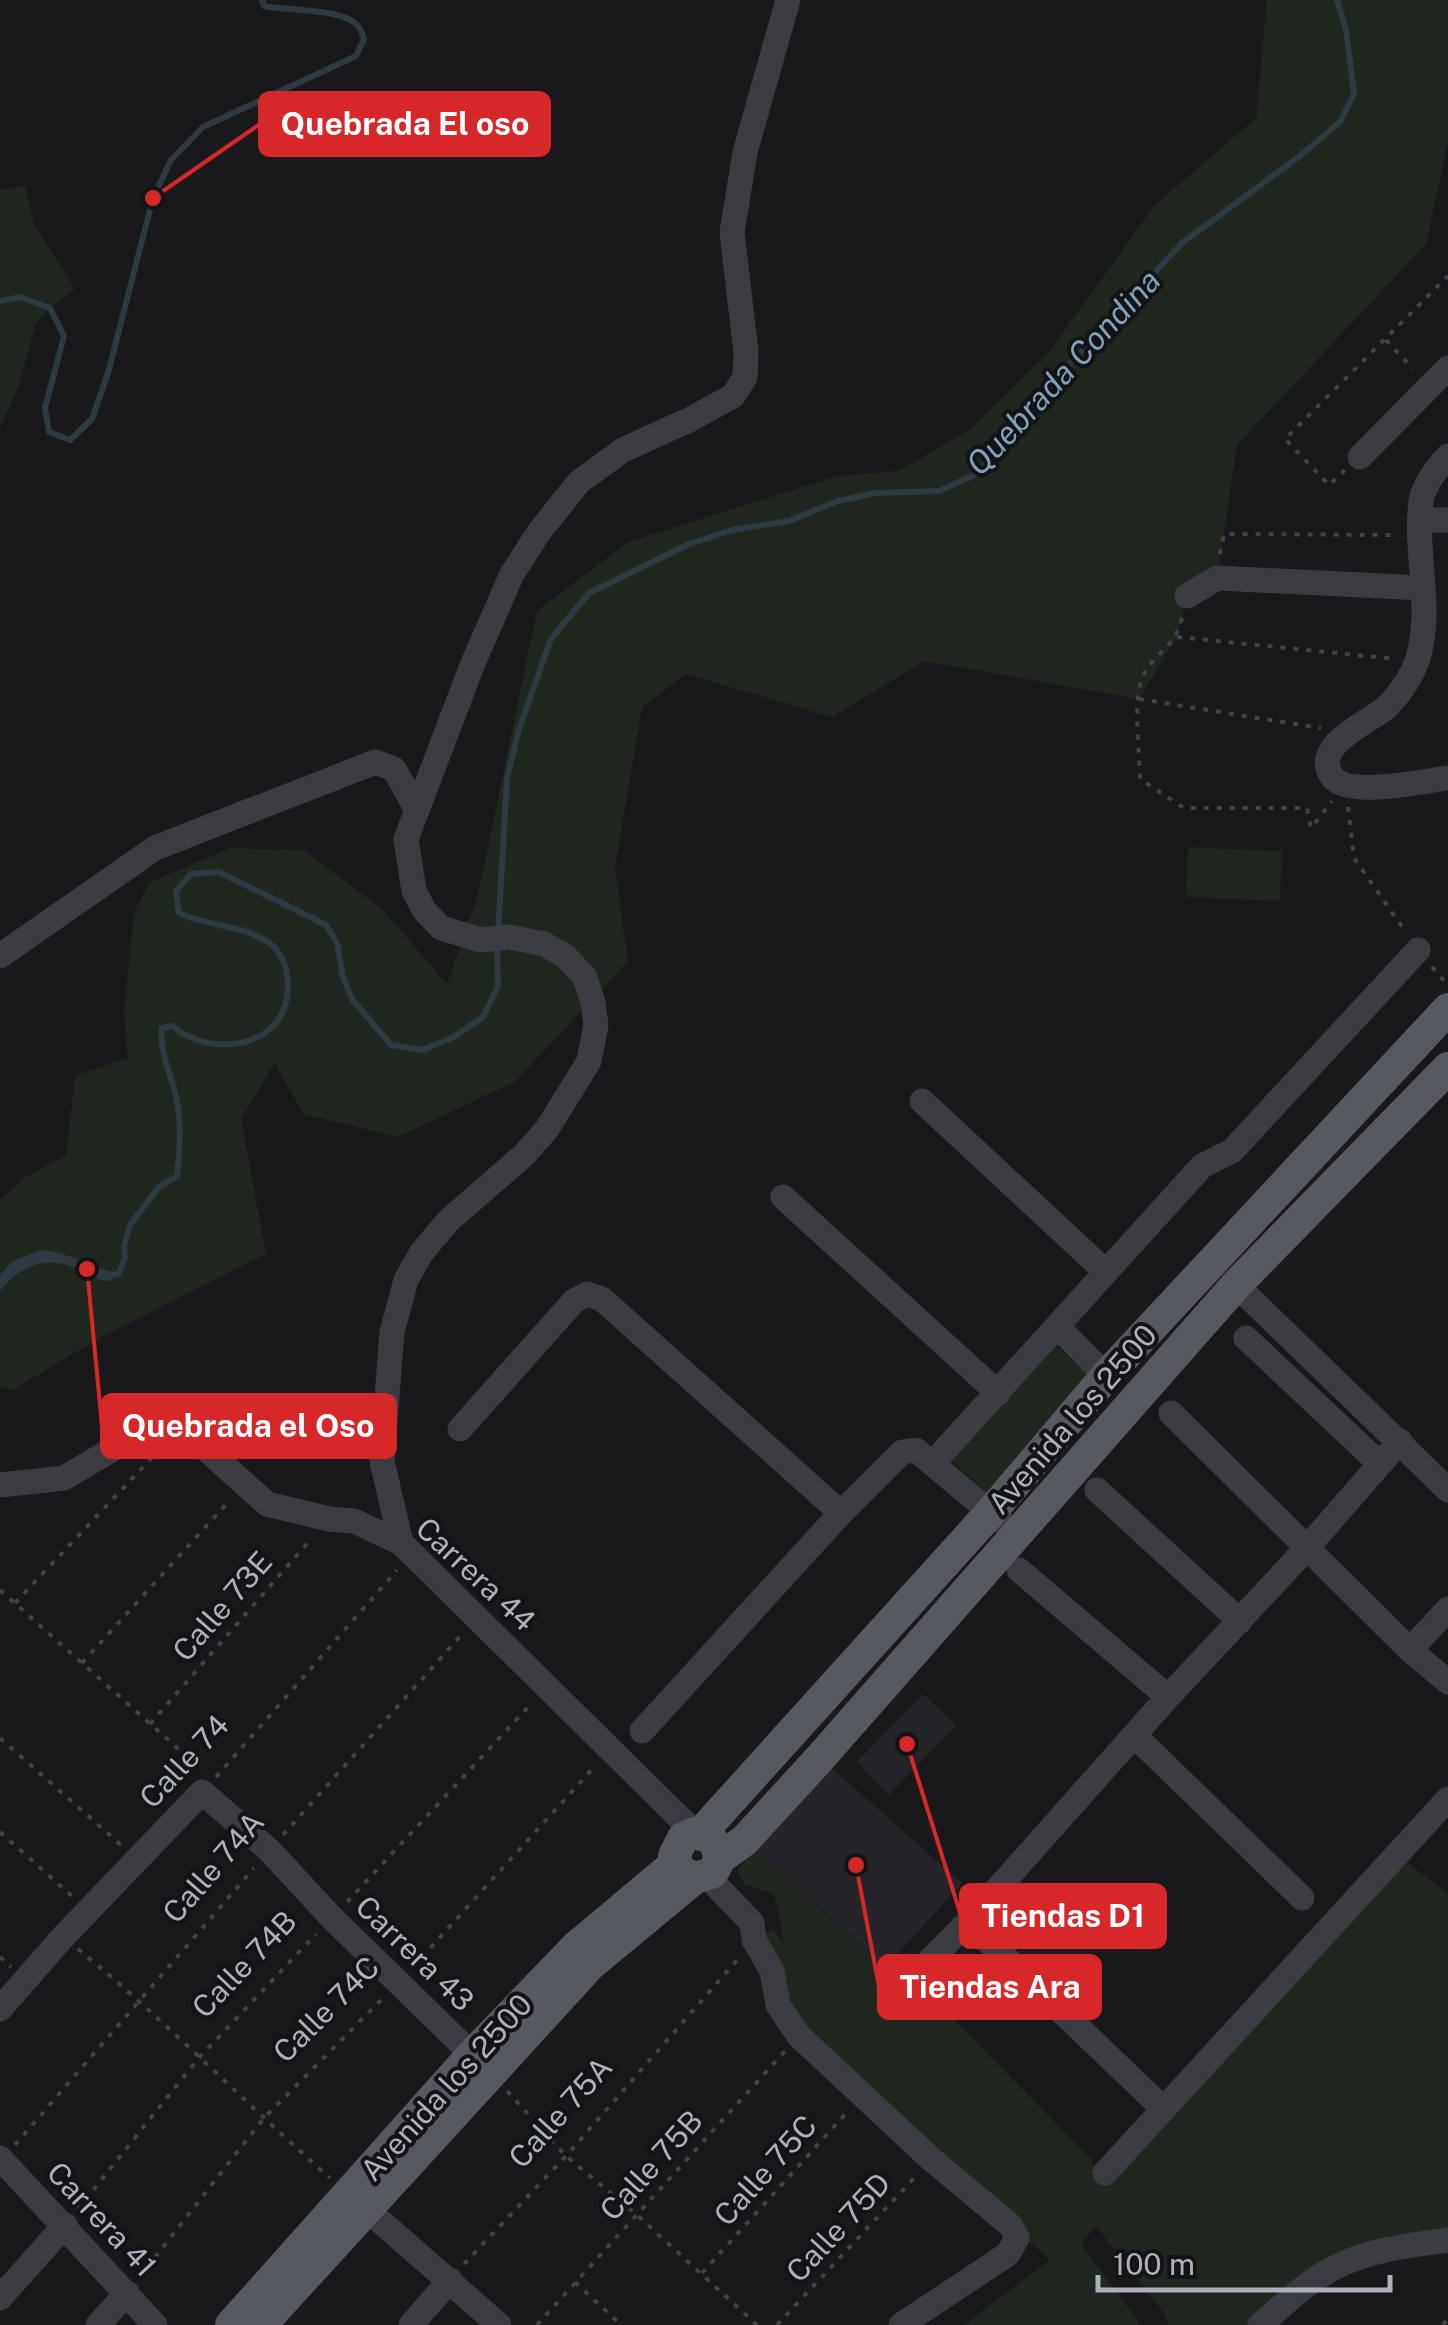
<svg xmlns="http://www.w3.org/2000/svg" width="1448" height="2325" viewBox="0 0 1448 2325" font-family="'Public Sans',sans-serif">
	<rect width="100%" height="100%" fill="#19191c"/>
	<path fill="#252529" d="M923 1694 956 1725 889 1795 857 1762Z
		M820 1758 962 1883 886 1967 750 1846Z"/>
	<path fill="#1f271f" d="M1267 0H1448V142L1426 244 1237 445 1217 578 1187 596 1177 637 1139 699 924 661 832 717 686 674 642 707 615 868 628 961 515 1082 397 1137 303 1114 275 1062 241 1119 266 1254 101 1337 13 1390 0 1386V1200L24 1178 66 1155 75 1076 128 1058 124 1013 134 912 150 882 230 848 304 850 382 909 447 984 478 895 537 611 628 542 837 476 899 471 969 430 1049 352 1154 206 1256 118Z
		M25 186 34 224 75 289 50 308 35 325 20 383 0 427V190Z
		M1188 847 1282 851 1280 901 1186 897Z
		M1053 1343 1093 1379 987 1493 951 1460Z
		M750 1846 901 1981H916L1092 2160 1096 2174 1113 2184 1105 2173 1397 1854 1448 1894V2240L1343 2252 1261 2325H1169L1166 2316 1096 2226 1081 2244 1141 2325H964L1050 2260 925 2147 797 2017 754 1940 773 1929 783 1944C784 1928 777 1911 774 1894L744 1884 737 1872Z"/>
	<path fill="#2e3a41" d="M41 1250C69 1251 90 1269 119 1273L110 1281C92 1280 87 1274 72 1267 44 1255 17 1268 0 1291V1275L13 1261Z"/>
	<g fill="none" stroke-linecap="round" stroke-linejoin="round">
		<path stroke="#2e3a41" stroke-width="6" d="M0 301 20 297 50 308 64 336 45 408 49 432 70 440 92 419 108 373 153 198 171 160 203 127 356 56 364 39C362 34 361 29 357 25 342 8 286 11 264 6L262 0
			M498 934 507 778 519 729 551 639 589 593 687 545 732 530 789 521 838 501 875 493 939 491 974 475 1019 429 1053 382 1182 243 1301 155 1340 122 1354 94 1346 30 1337 0
			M115 1274 119 1273 125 1258 124 1246 130 1225 159 1187 177 1176C180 1151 182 1122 176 1097 171 1073 159 1053 162 1028L173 1026C199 1050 255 1053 278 1020 293 998 292 959 268 942 242 925 207 926 179 913L176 891 191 874 219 872 326 925 337 943 343 977 352 999 391 1045 423 1050 454 1037 483 1017 498 986 497 947"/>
		<path stroke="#404348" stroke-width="4" stroke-dasharray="5 8" stroke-linecap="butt" d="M1386 340 1413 369
			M1345 470 1329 485 1285 439 1448 276
			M1220 554 1224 534 1398 535
			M1182 618C1174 650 1154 652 1143 676 1132 699 1140 753 1140 779L1184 808H1307L1311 828 1332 801
			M1177 637 1396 659
			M1139 699 1321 728
			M1348 807 1354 858 1405 931
			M1432 967 1445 982
			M0 1590 202 1770
			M15 1603 159 1450
			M82 1663 230 1500
			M150 1724 311 1539
			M0 1738 121 1845
			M216 1777 397 1570
			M0 1832 73 1897
			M283 1835 463 1633
			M347 1902 531 1704
			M78 1949C166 2021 245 2103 330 2178
			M0 1957 11 1967
			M413 1967 595 1766
			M507 2091 566 2156 637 2215 757 2325
			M15 2145 254 1868
			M77 2210 198 2059 316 1934
			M464 2264 566 2156 738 1959
			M702 2273 849 2110
			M139 2278 263 2119 382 1999
			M575 2282 621 2325
			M537 2325 785 2051
			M777 2325 917 2175
			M1443 2325 1448 2318"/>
		<path stroke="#3a3c41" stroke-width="25" d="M1448 456C1437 468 1424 484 1421 501 1414 554 1434 610 1417 661 1411 678 1400 693 1388 706 1372 721 1312 744 1331 775 1345 799 1423 781 1448 778
			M1360 457 1448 368
			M1422 520H1448
			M1187 596 1217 578 1423 588
			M0 956 155 848 375 762 394 769 416 808
			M922 1101 1106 1272
			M783 1197 998 1393
			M1236 1285 1448 1490
			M1057 1326 1106 1376
			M1246 1338 1380 1464
			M1171 1413 1410 1650 1448 1682
			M460 1429 574 1301 587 1294 602 1299 841 1513 902 1452 916 1450 1002 1522
			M933 1463 1202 1166 1232 1151 1418 950
			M0 1485 64 1478 150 1427 178 1424 267 1504 329 1519 354 1521 401 1543 695 1833
			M1097 1490 1240 1621
			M401 1543 382 1461 392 1332 406 1280 422 1252 448 1221 524 1155 547 1129 589 1061 596 1025 593 1002 584 976 565 956 544 944 509 937 481 940 441 928 424 910 414 891 406 839 473 663 512 574 539 532 579 482 623 450 689 420 733 396 745 377 746 352 732 232 745 152 788 0
			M1019 1570 1168 1697
			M1410 1650 1448 1609
			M642 1731 841 1513
			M1135 1736 1302 1898
			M707 1876 752 1923 754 1940 772 1971 778 2005 799 2036 931 2159 1011 2226 1017 2238 1008 2254 901 2325
			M968 1922 1153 2099
			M912 1978 968 1922 1168 1697 1306 1549 1400 1441
			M0 2009 63 1937 202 1792 269 1850 332 1918 484 2066
			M0 2158 155 2325
			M1105 2173 1448 1799
			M356 2200 499 2325
			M0 2298 65 2225
			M98 2325 127 2293
			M411 2325 450 2280
			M1260 2325C1284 2305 1306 2282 1334 2268 1368 2250 1410 2245 1448 2240"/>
		<path stroke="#565960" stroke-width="32" d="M701 1833 991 1512 1106 1376 1448 1009
			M719 1859 745 1840 820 1758 1236 1285 1448 1068
			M231 2325 472 2055 576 1947 676 1863
			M261 2325 590 1965 695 1878 712 1873C722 1860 720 1848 709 1837L695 1833 683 1838 674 1856 680 1871 695 1878"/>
	</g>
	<g text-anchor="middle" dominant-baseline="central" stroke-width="8" stroke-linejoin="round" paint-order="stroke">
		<g font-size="30" fill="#abb2bc" stroke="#141417">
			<text transform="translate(1072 1419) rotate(-49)">Avenida los 2500</text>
			<text transform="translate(476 1574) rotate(43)">Carrera 44</text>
			<text transform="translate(222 1606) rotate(-49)">Calle 73E</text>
			<text transform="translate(184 1761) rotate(-47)">Calle 74</text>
			<text transform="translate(213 1867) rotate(-49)">Calle 74A</text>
			<text transform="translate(415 1953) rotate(44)">Carrera 43</text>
			<text transform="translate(244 1964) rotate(-46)">Calle 74B</text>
			<text transform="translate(326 2009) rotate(-45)">Calle 74C</text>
			<text transform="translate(446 2087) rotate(-48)">Avenida los 2500</text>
			<text transform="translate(560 2112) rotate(-48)">Calle 75A</text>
			<text transform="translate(651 2165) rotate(-48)">Calle 75B</text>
			<text transform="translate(765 2170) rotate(-48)">Calle 75C</text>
			<text transform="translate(102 2219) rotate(47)">Carrera 41</text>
			<text transform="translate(838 2227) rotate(-47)">Calle 75D</text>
		</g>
		<g font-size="32" font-style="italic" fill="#81a3b8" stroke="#141417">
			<text transform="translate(1063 372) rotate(-47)">Quebrada Condina</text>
		</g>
	</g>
	<path fill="none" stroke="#d62828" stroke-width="4" d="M153 198L260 124M87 1269L102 1426M907 1744L961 1916M856 1865L879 1987"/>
	<g fill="#d62828" stroke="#141417" stroke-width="4">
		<circle cx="153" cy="198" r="10"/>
		<circle cx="87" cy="1269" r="10"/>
		<circle cx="907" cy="1744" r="10"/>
		<circle cx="856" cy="1865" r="10"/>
	</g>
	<g fill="#d62828" stroke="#d62828" stroke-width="4">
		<rect x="260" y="93" width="289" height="62" rx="10"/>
		<rect x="102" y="1395" width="293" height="62" rx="10"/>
		<rect x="961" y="1885" width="204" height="62" rx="10"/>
		<rect x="879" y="1956" width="221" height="62" rx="10"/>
	</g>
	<g font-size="32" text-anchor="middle" font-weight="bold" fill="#fff">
		<text x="405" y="135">Quebrada El oso</text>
		<text x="248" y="1437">Quebrada el Oso</text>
		<text x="1063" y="1927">Tiendas D1</text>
		<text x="990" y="1998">Tiendas Ara</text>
	</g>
	<path d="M1098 2275v15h292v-15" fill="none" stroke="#abb2bc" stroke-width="5"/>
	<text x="1113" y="2275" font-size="30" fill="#abb2bc" stroke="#141417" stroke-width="8" paint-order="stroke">100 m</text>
</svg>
